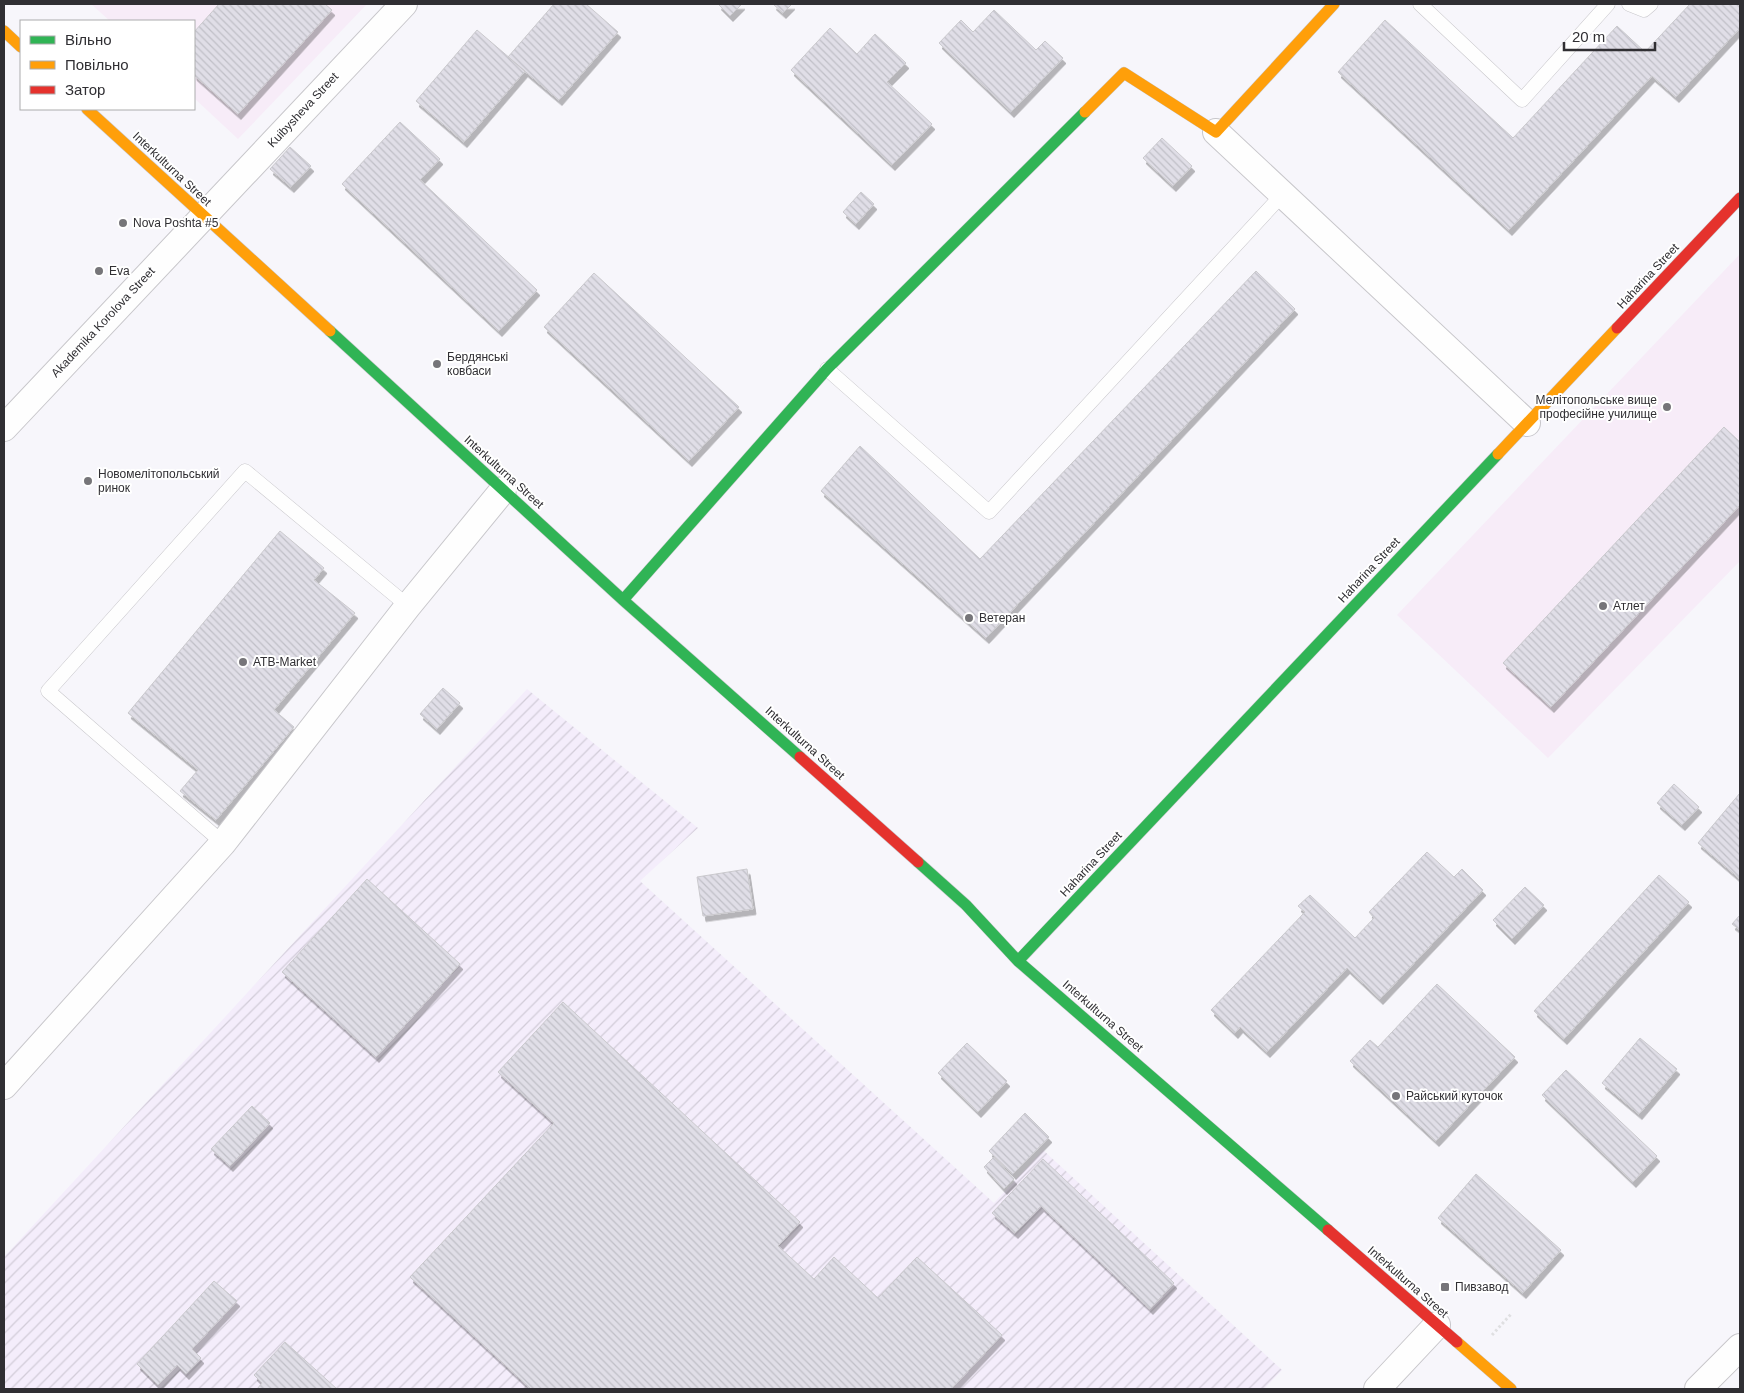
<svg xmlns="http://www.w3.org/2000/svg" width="1744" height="1393" viewBox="0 0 1744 1393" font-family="Helvetica,sans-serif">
	<defs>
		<pattern id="industrial-furrows" width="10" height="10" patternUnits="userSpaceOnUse" patternTransform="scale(1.25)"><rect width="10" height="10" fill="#f4edfb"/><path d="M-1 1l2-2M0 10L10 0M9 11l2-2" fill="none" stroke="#d2ccd8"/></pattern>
		<pattern id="building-back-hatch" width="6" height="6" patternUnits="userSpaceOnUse" patternTransform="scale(1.25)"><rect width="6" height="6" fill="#e0dee7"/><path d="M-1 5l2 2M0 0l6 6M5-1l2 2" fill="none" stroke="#c0bfc7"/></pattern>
		<filter id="shadow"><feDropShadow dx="3" dy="5.5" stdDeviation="0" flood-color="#0004"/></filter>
	</defs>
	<rect width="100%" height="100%" fill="#f7f6fb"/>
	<path fill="url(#industrial-furrows)" d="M527 689 698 828 640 881 994 1203 1043 1150 1282 1370 1264 1389H4V1257Z"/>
	<path fill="#f7ecf8" d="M91 4H367L238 139 194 98V21H110Z
		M1740 254V561L1548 758 1397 615Z"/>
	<path fill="url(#building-back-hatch)" stroke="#cac9cd" filter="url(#shadow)" d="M219 4H325L332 10 238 114 194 75V32Z
		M554 4H586L618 32 559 100 508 57Z
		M718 4H742L730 16Z
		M773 4H792L783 13Z
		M1690 4H1740V28L1676 97 1652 76 1509 230 1338 72 1385 20 1513 138 1617 26 1645 52Z
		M994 10 1036 50 1045 41 1063 58 1011 112 939 43 961 20 973 32Z
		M830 28 857 54 875 34 906 63 887 82 932 124 892 165 791 70Z
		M477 30 525 71 464 142 416 101Z
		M400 122 440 159 420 180 537 290 499 331 342 184Z
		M1162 138 1192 166 1173 186 1143 158Z
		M290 147 311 166 291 187 270 169Z
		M861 192 874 204 856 224 843 212Z
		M1256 271 1295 309 986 638 821 491 860 446 980 559Z
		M594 273 739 407 689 461 544 327Z
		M1724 427 1740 442V505L1551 707 1503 663Z
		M280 531 324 568 314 580 355 613 274 710 294 727 216 820 180 791 198 770 128 713Z
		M443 688 460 703 437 729 420 714Z
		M1674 784 1699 807 1682 825 1657 803Z
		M1740 793V879L1698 843Z
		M1427 852 1454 877 1462 869 1483 890 1380 999 1347 968 1267 1052 1240 1027 1235 1033 1211 1010 1305 912 1298 906 1310 895 1355 938 1374 918 1369 912Z
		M747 869 753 909 703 916 697 877Z
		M1659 875 1689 902 1564 1039 1534 1011Z
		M367 879 460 964 376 1057 282 972Z
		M1525 887 1544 905 1512 939 1493 920Z
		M1740 915V930L1732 924Z
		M1437 984 1515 1057 1436 1141 1350 1061 1370 1040 1378 1047Z
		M563 1002 800 1222 778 1246 814 1279 834 1257 878 1298 917 1257 1002 1335 951 1389H531L410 1277 554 1123 498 1072Z
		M1640 1038 1677 1069 1639 1114 1602 1083Z
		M967 1043 1007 1081 978 1112 938 1073Z
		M1566 1070 1657 1156 1633 1182 1542 1095Z
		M252 1106 270 1123 230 1166 211 1149Z
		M1025 1113 1049 1137 1013 1174 989 1151Z
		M994 1157 1014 1179 1004 1189 984 1167Z
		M1043 1159 1174 1283 1150 1309 1041 1206 1015 1233 992 1213Z
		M1476 1174 1561 1250 1523 1293 1438 1218Z
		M214 1281 237 1301 192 1349 201 1358 186 1374 177 1365 158 1385 137 1364Z
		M285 1342 337 1389H257L262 1383 254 1375Z"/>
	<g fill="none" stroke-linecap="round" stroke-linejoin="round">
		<defs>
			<path id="lane" d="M1420 4 1522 100 1608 4
				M1629 4 1644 10 1651 4
				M827 369 989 512 1283 194
				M223 843 48 691 245 471 408 606"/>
			<path id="street" d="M1216 132 1527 423
				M4 428 404 4
				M4 1086 223 843 408 606 503 490
				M1377 1389 1437 1325
				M1698 1389 1740 1347"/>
			<path id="fast" d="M330 331 623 600 800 757
				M623 600 827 369 1085 112
				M918 862 966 905 1018 961 1328 1230
				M1018 961 1498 454"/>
			<path id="slow" d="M4 31 21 47
				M87 109 330 331
				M1085 112 1124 73 1216 132 1334 4
				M1498 454 1617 328
				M1457 1342 1511 1389"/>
			<path id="jam" d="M1617 328 1740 198
				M800 757 918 862
				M1328 1230 1457 1342"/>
		</defs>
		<use href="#lane" stroke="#c8c7cb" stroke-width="15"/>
		<use href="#street" stroke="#c8c7cb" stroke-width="28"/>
		<use href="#fast" stroke="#c8c7cb" stroke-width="12"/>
		<use href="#slow" stroke="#c8c7cb" stroke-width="12"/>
		<use href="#jam" stroke="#c8c7cb" stroke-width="12"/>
		<path stroke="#dfdfe1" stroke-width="3" stroke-dasharray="2.5 2.5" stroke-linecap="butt" d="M1492 1335 1512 1313"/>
		<use href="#lane" stroke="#fefefe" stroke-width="14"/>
		<use href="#street" stroke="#fefefe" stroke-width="26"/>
		<use href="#fast" stroke="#30b455" stroke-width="11"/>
		<use href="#slow" stroke="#ff9f0a" stroke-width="11"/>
		<use href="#jam" stroke="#e5322d" stroke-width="11"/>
	</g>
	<g fill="#767579" stroke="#fff" stroke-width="2">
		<circle cx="123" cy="223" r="5"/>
		<circle cx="99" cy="271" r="5"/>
		<circle cx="437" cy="364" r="5"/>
		<circle cx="1667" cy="407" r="5"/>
		<circle cx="88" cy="481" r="5"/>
		<circle cx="1603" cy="606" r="5"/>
		<circle cx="969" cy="618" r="5"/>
		<circle cx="243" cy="662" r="5"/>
		<circle cx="1396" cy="1096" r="5"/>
		<rect x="1440" y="1282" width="10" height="10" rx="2.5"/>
	</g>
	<g text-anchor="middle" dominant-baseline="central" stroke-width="4" stroke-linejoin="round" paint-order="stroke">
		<g font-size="12" fill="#302f33" stroke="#fff">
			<text transform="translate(303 110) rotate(-47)">Kuibysheva Street</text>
			<text transform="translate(172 169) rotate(43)">Interkulturna Street</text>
			<text transform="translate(1648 276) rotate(-47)">Haharina Street</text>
			<text transform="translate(103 322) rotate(-47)">Akademika Korolova Street</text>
			<text transform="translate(504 472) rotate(42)">Interkulturna Street</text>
			<text transform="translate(1369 570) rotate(-47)">Haharina Street</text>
			<text transform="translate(805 743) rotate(42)">Interkulturna Street</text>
			<text transform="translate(1091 864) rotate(-47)">Haharina Street</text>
			<text transform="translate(1103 1016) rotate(41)">Interkulturna Street</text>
			<text transform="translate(1408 1282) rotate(41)">Interkulturna Street</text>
		</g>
		<g font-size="12" fill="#302f33" stroke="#fff" text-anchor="start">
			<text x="133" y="223">Nova Poshta #5</text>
			<text x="109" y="271">Eva</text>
			<text x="447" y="357">Бердянські<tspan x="447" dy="14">ковбаси</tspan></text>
			<text x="1657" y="400" text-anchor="end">Мелітопольське вище<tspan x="1657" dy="14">професійне училище</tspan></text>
			<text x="98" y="474">Новомелітопольський<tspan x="98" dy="14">ринок</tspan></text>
			<text x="1613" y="606">Атлет</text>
			<text x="979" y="618">Ветеран</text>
			<text x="253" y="662">ATB-Market</text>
			<text x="1406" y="1096">Райський куточок</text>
			<text x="1455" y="1287">Пивзавод</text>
		</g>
	</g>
	<rect width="1744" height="1393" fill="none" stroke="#302f33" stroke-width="10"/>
	<rect x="20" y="20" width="175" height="90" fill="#ffffff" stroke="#acacad"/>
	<rect x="30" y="36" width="25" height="8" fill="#30b455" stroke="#acacad"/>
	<text x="65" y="45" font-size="15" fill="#302f33">Вільно</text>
	<rect x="30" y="61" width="25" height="8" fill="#ff9f0a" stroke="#acacad"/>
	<text x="65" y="70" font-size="15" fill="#302f33">Повільно</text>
	<rect x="30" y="86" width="25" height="8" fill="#e5322d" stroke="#acacad"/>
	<text x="65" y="95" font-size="15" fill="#302f33">Затор</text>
	<path d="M1564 42v8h91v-8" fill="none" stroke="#302f33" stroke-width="2.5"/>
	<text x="1572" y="42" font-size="15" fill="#302f33" stroke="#ffffff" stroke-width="4" paint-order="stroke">20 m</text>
</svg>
